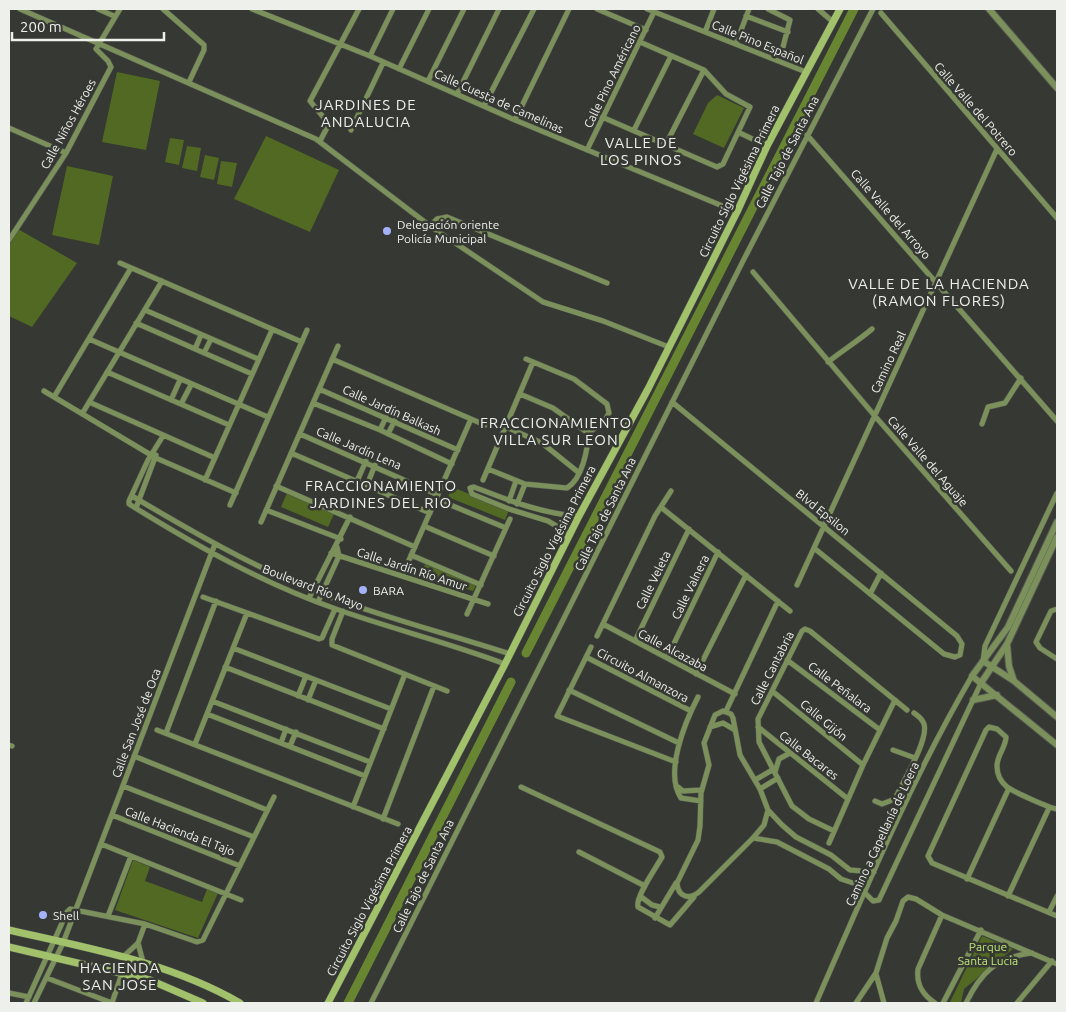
<svg xmlns="http://www.w3.org/2000/svg" width="1066" height="1012" viewBox="0 0 1066 1012" font-family="Ubuntu,sans-serif">
	<rect width="100%" height="100%" fill="#363833"/>
	<path fill="#516922" d="M117 72 160 81 146 150 102 142Z
		M717 95 744 108 724 148 693 134 708 103Z
		M266 136 339 170 310 232 234 199Z
		M170 138 184 140 179 165 165 162Z
		M187 146 201 148 197 171 182 168Z
		M205 155 219 158 214 180 200 177Z
		M221 161 237 163 232 187 217 184Z
		M67 166 113 176 99 245 52 235Z
		M18 229 77 263 32 327 9 316V245Z
		M452 487 509 510 505 520 448 497Z
		M287 493 334 514 328 527 281 507Z
		M425 564 476 585 473 591 421 575Z
		M133 860 150 867 145 881 202 902 207 889 218 893 198 938 115 910Z
		M982 936 1013 949 964 989 961 1003 950 1002Z"/>
	<g fill="none" stroke-linecap="round" stroke-linejoin="round">
		<path stroke="#688532" stroke-width="9" d="M526 653 854 9
			M348 1003 511 682"/>
		<defs>
			<path id="minor" d="M20 9 316 139 430 226 543 302 603 321 669 347
				M98 9 114 16
				M163 9 204 45V50L189 82
				M252 9 370 56 515 120 737 212
				M597 9 646 30
				M647 9 806 72
				M768 9 790 20 783 47
				M818 9 832 21
				M881 13 1057 218
				M746 16 788 32
				M705 32 714 9
				M736 44 749 9
				M370 56 393 9
				M399 69 429 9
				M428 81 464 9
				M457 94 499 9
				M484 106 534 9
				M602 117 717 167 723 164 750 107 726 94 704 70 640 42
				M515 120 569 9
				M9 128 66 153
				M351 130 383 63
				M634 130 671 56
				M740 133 767 146
				M807 135 1057 421
				M320 141 329 124 310 101 359 9
				M666 144 704 70
				M587 150 654 12
				M430 226 437 219 447 217 607 283
				M9 240 66 153 111 67 108 61 96 49 120 9
				M120 263 302 342
				M753 272 874 415 1011 571
				M145 310 258 359
				M136 323 252 374
				M89 339 268 417
				M195 349 201 335
				M204 353 211 339
				M332 359 485 425
				M828 362C843 350 858 341 872 329
				M107 372 229 425
				M319 389 458 450
				M44 391 156 458 236 493
				M520 394 553 408 588 433
				M54 397 131 268
				M171 400 180 380
				M89 402 215 458
				M672 402 957 636 962 644 960 655 955 657 944 654 814 548
				M313 403 380 430 452 464
				M181 404 191 385
				M82 414 162 281
				M982 424 988 407 1005 403 1021 378
				M506 427 542 443 578 472
				M380 430 386 417
				M300 434 438 495
				M388 434 395 420
				M163 436 148 460 129 501V504C195 545 262 583 336 609 392 629 450 643 505 664
				M291 453 430 513
				M488 469 525 484 567 488C582 479 588 450 588 433L604 422 609 413 607 404 574 379 526 359
				M205 480 272 330
				M483 480 533 362
				M357 481 366 461
				M367 485 375 465
				M276 486 415 547
				M132 496C191 531 250 565 314 591 378 616 445 633 510 654
				M436 499 506 528
				M509 501 516 481
				M517 504 525 484
				M230 505 307 330
				M136 508 156 455
				M662 508 790 611
				M266 510 341 539
				M261 522 338 346
				M424 526 494 556
				M570 534 548 521 509 509 472 494 470 488 474 487C508 500 542 514 579 516
				M331 553 488 604
				M411 555 481 585
				M402 576 471 419
				M797 585 997 149
				M870 594 881 573
				M203 597 319 639 322 638 335 609
				M309 598 350 517
				M318 602 339 556 337 547
				M1057 609 1051 611 1036 642 1040 648 1057 659
				M343 611 332 639V645L447 691
				M467 614 510 519
				M603 624 735 694
				M597 636 655 516 671 491
				M635 641 689 529
				M591 647 557 716 676 762
				M233 648 391 709
				M586 657 691 711
				M667 658 718 552
				M787 660 880 730
				M983 661 985 646 1057 493
				M225 667 384 729
				M696 674 746 575
				M569 690 679 743
				M772 691 863 765
				M298 696 306 676
				M698 697C685 722 664 773 681 798L701 801
				M308 700 316 680
				M212 701 370 762
				M726 711 778 601
				M207 714 365 776
				M710 727 723 723 735 730
				M758 727 848 799
				M157 730 398 824
				M166 733 216 601
				M281 743 286 729
				M195 744 247 613
				M9 745 12 746
				M290 746 296 732
				M893 750 915 758
				M134 756 267 810
				M775 772 779 759 790 753
				M755 780 774 769
				M123 786 254 837
				M521 787 660 852 662 857C656 868 635 897 638 907L670 925 694 897
				M678 787 683 791 701 790
				M760 789 778 778
				M875 801 882 804 895 799C902 783 929 740 924 724 922 718 918 716 914 713
				M353 807 405 674
				M1057 809C1049 808 1014 792 1007 787 1001 782 997 774 997 766 997 755 1006 747 1006 737L997 729 989 727 986 730 928 856 932 863 1057 916
				M768 810 764 825 753 838 699 892C689 900 678 897 677 883L698 840 700 826 701 793 709 765 704 743 715 715 723 711 731 714 733 718 740 755 760 789 768 810 782 825 796 837 831 855 850 870 874 872
				M112 815 240 866
				M383 819 434 686
				M834 831 809 819 792 806 759 742 758 719 802 631 805 629 810 631 907 710
				M753 838 777 842 829 869 841 879 856 884 873 901 879 900 981 683
				M829 843 863 765 895 700
				M101 844 241 900
				M579 852 645 886
				M967 879 1009 788
				M640 896 652 905 660 907
				M1008 896 1049 808
				M1049 912 1057 896
				M108 916 131 856
				M655 918 676 883
				M138 943 143 962
				M123 957 138 943 145 924
				M876 974 884 1003
				M47 978 112 1003
				M9 993 29 997
				M26 1003 67 912 70 909 145 924 197 942 203 940 274 797
				M34 1003 63 943 215 544
				M112 1003 122 973
				M371 1003 743 261 873 9
				M816 1003C864 893 911 780 972 676
				M856 1003 876 973 887 938 896 921 903 901 908 897 916 899 942 915 1057 964
				M935 1003C923 995 916 985 918 969L942 915
				M943 1003 981 930
				M966 1003C981 972 997 957 1032 953
				M1017 1003 1052 961"/>
			<path id="tertiary" d="M989 9 1057 88
				M1057 522 1008 627 972 676 1057 745
				M1007 644 1009 666 1014 681
				M983 661 1014 681 1057 717
				M981 683 1007 644 1057 537
				M973 700 997 695"/>
			<path id="secondary" d="M9 930C87 948 169 962 240 1003
				M9 947 150 980 203 1003
				M328 1003 505 664 579 516 648 389 737 212 767 146 840 9"/>
		</defs>
		<use href="#minor" stroke="#535551" stroke-width="6"/>
		<use href="#tertiary" stroke="#535551" stroke-width="8"/>
		<use href="#secondary" stroke="#535551" stroke-width="8"/>
		<use href="#minor" stroke="#7b905a" stroke-width="5"/>
		<use href="#tertiary" stroke="#7b905a" stroke-width="6"/>
		<use href="#secondary" stroke="#a1c16a" stroke-width="7"/>
	</g>
	<g fill="#a4b2fc" stroke="#363833" stroke-width="2">
		<circle cx="387" cy="231" r="5"/>
		<circle cx="363" cy="590" r="5"/>
		<circle cx="43" cy="915" r="5"/>
	</g>
	<g text-anchor="middle" dominant-baseline="central" stroke-width="5" stroke-linejoin="round" paint-order="stroke">
		<g font-size="12" fill="#eef0ec" stroke="#363833">
			<text transform="translate(758 42) rotate(22)">Calle Pino Español</text>
			<text transform="translate(612 76) rotate(-64)">Calle Pino Américano</text>
			<text transform="translate(499 101) rotate(24)">Calle Cuesta de Camelinas</text>
			<text transform="translate(976 109) rotate(49)">Calle Valle del Potrero</text>
			<text transform="translate(68 124) rotate(-61)">Calle Niños Héroes</text>
			<text transform="translate(787 152) rotate(-63)">Calle Tajo de Santa Ana</text>
			<text transform="translate(739 181) rotate(-64)">Circuito Siglo Vigésima Primera</text>
			<text transform="translate(891 214) rotate(49)">Calle Valle del Arroyo</text>
			<text transform="translate(888 362) rotate(-65)">Camino Real</text>
			<text transform="translate(392 410) rotate(24)">Calle Jardín Balkash</text>
			<text transform="translate(359 448) rotate(23)">Calle Jardín Lena</text>
			<text transform="translate(928 461) rotate(49)">Calle Valle del Aguaje</text>
			<text transform="translate(823 512) rotate(39)">Blvd Epsilon</text>
			<text transform="translate(605 514) rotate(-64)">Calle Tajo de Santa Ana</text>
			<text transform="translate(554 541) rotate(-63)">Circuito Siglo Vigésima Primera</text>
			<text transform="translate(412 569) rotate(18)">Calle Jardín Río Amur</text>
			<text transform="translate(653 580) rotate(-64)">Calle Veleta</text>
			<text transform="translate(313 587) rotate(21)">Boulevard Río Mayo</text>
			<text transform="translate(690 587) rotate(-64)">Calle Valnera</text>
			<text transform="translate(673 650) rotate(28)">Calle Alcazaba</text>
			<text transform="translate(772 668) rotate(-63)">Calle Cantabria</text>
			<text transform="translate(643 675) rotate(28)">Circuito Almanzora</text>
			<text transform="translate(840 687) rotate(37)">Calle Peñalara</text>
			<text transform="translate(824 720) rotate(40)">Calle Gijón</text>
			<text transform="translate(136 723) rotate(-69)">Calle San José de Oca</text>
			<text transform="translate(809 755) rotate(38)">Calle Bacares</text>
			<text transform="translate(180 831) rotate(21)">Calle Hacienda El Tajo</text>
			<text transform="translate(882 834) rotate(-65)">Camino a Capellanía de Loera</text>
			<text transform="translate(423 876) rotate(-64)">Calle Tajo de Santa Ana</text>
			<text transform="translate(369 901) rotate(-62)">Circuito Siglo Vigésima Primera</text>
		</g>
		<g font-size="12" fill="#eef0ec" stroke="#363833" text-anchor="start">
			<text x="397" y="224">Delegación oriente<tspan x="397" dy="14">Policía Municipal</tspan></text>
			<text x="373" y="590">BARA</text>
			<text x="53" y="915">Shell</text>
		</g>
		<g font-size="12" fill="#bee678" stroke="#363833">
			<text x="988" y="946">Parque<tspan x="988" dy="14">Santa Lucia</tspan></text>
		</g>
		<g font-size="15" letter-spacing="1" fill="#eef0ec" stroke="#363833">
			<text x="366" y="104">JARDINES DE<tspan x="366" dy="17">ANDALUCIA</tspan></text>
			<text x="641" y="142">VALLE DE<tspan x="641" dy="17">LOS PINOS</tspan></text>
			<text x="939" y="283">VALLE DE LA HACIENDA<tspan x="939" dy="17">(RAMON FLORES)</tspan></text>
			<text x="556" y="422">FRACCIONAMIENTO<tspan x="556" dy="17">VILLA SUR LEON</tspan></text>
			<text x="381" y="485">FRACCIONAMIENTO<tspan x="381" dy="17">JARDINES DEL RIO</tspan></text>
			<text x="120" y="967">HACIENDA<tspan x="120" dy="17">SAN JOSE</tspan></text>
		</g>
	</g>
	<rect width="1066" height="1012" fill="none" stroke="#eef0ec" stroke-width="20"/>
	<path d="M12 32v8h152v-8" fill="none" stroke="#eef0ec" stroke-width="2.5"/>
	<text x="20" y="32" font-size="15" fill="#eef0ec" stroke="#363833" stroke-width="4" paint-order="stroke">200 m</text>
</svg>
